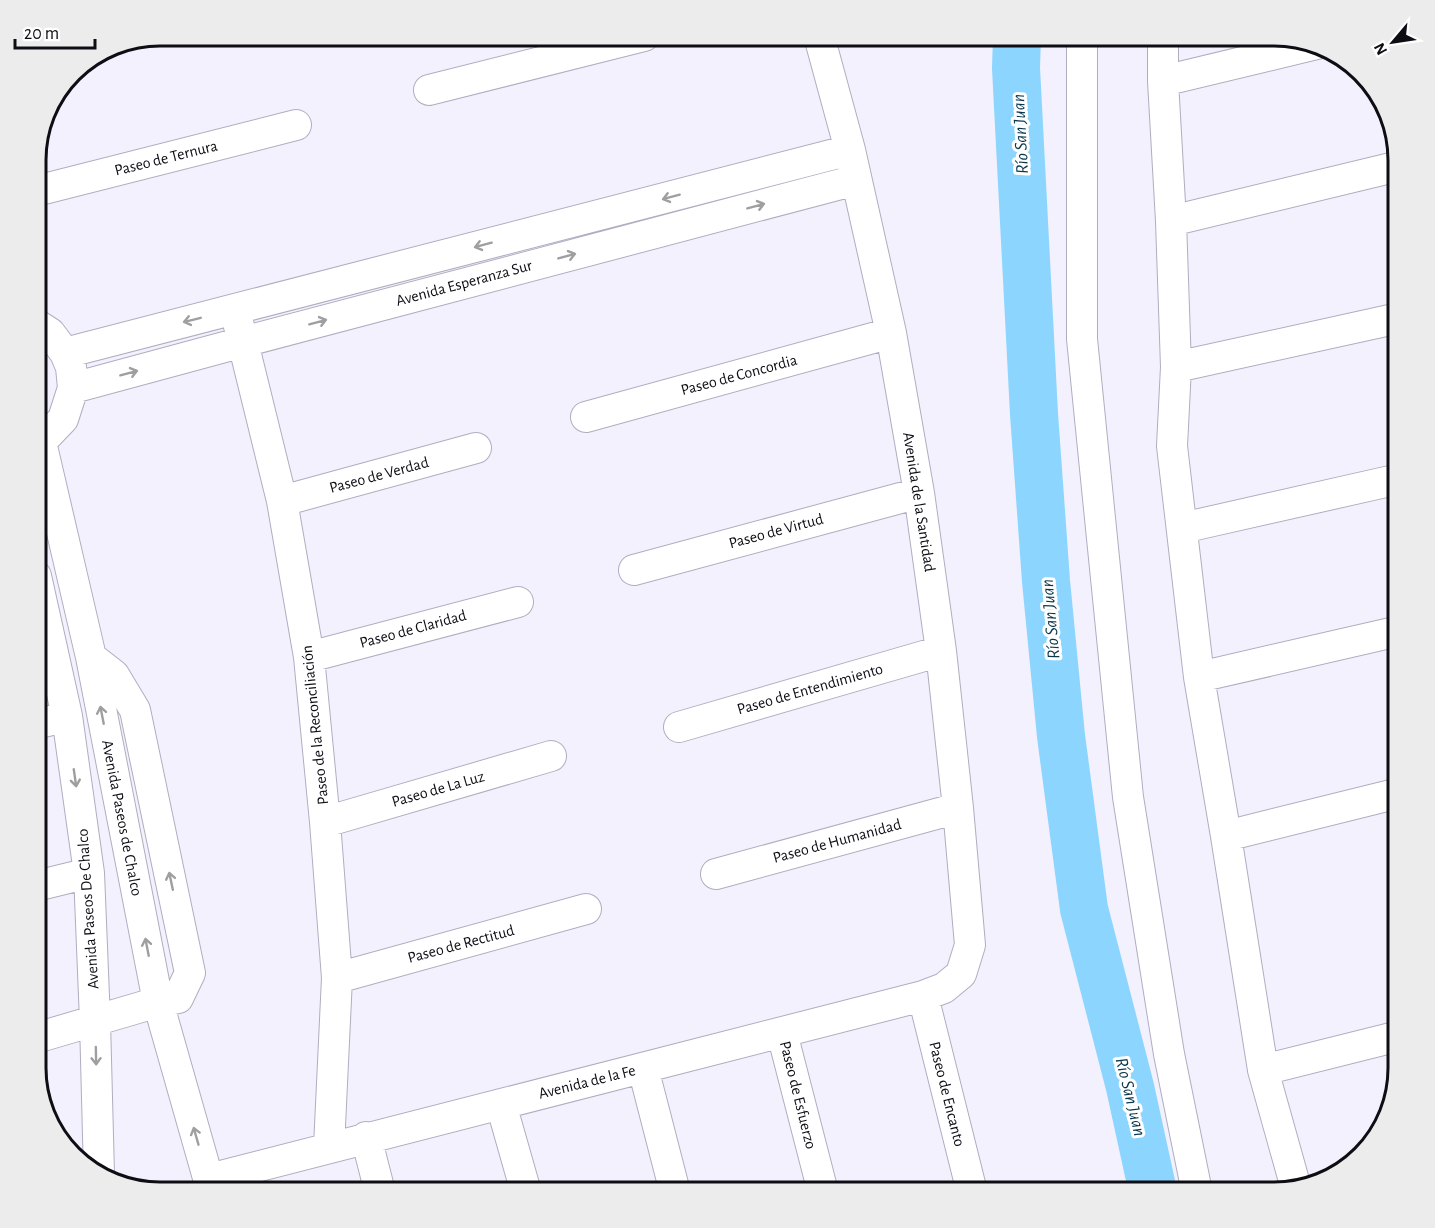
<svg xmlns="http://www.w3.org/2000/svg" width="1435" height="1228" viewBox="0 0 1435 1228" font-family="'Alegreya Sans',sans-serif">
	<rect width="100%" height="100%" fill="#f3f1fd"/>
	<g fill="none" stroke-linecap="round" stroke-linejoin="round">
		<path stroke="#8cd5fe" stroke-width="48" d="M1017 36 1016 68 1034 414 1046 581 1061 736 1084 909 1130 1087 1153 1192"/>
		<defs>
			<path id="street" d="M1082 36V339L1128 797 1169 1054 1197 1192
				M1163 36V81L1171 221 1176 367 1172 446 1199 677 1226 836 1263 1070 1296 1188
				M1163 81 1317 44
				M429 90 644 36
				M36 191 296 125
				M1171 221 1399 166
				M235 310 282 501 309 657 325 822 337 978 329 1147
				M65 353 850 150
				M1176 367 1399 318
				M73 388 243 342 856 180
				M586 417 891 333
				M41 442 91 657 158 1002 212 1192
				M36 444 41 442 63 419 73 388 71 367 65 353 50 333 36 324
				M282 501 476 448
				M1182 528 1399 479
				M634 570 919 493
				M36 576 67 716 89 873 95 1021 99 1174
				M309 657 518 602
				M1199 677 1399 631
				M36 724 67 716
				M679 727 941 651
				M325 822 551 756
				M1226 836 1399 793
				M716 874 958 808
				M36 886 89 873
				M337 978 586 909
				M923 996 972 1192
				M782 1033 823 1192
				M36 1038 158 1002 178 998 190 973 135 710 114 675 91 657
				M643 1068 675 1192
				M1263 1070 1399 1036
				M501 1104 526 1192
				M366 1137 380 1192
				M209 1179C446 1116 685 1059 923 996L944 988 961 974 970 945 958 808 941 651 919 493 891 333 850 150 819 36"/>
		</defs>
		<use href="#street" stroke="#b1adc0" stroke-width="32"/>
		<use href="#street" stroke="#fff" stroke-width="30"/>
	</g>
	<defs><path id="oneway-shaft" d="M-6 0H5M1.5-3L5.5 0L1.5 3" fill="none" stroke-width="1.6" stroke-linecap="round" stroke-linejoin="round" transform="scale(1.5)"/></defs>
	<g stroke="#9f9ea1">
		<use href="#oneway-shaft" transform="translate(671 197) rotate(165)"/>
		<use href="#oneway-shaft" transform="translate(756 206) rotate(-15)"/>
		<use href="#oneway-shaft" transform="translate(483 245) rotate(165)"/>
		<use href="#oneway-shaft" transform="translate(567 256) rotate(-15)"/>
		<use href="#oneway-shaft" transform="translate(192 320) rotate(166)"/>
		<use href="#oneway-shaft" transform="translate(318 322) rotate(-15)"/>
		<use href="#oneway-shaft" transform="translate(129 373) rotate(-15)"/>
		<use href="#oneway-shaft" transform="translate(102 715) rotate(-101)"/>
		<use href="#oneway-shaft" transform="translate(75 778) rotate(82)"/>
		<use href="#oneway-shaft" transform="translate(171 881) rotate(-102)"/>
		<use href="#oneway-shaft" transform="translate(147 947) rotate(-101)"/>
		<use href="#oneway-shaft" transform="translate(96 1056) rotate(89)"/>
		<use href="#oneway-shaft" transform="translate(196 1136) rotate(-106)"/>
	</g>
	<g text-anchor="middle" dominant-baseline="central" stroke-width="6" stroke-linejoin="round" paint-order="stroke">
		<g font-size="16" fill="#0e0d13" stroke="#fff">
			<text transform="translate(166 158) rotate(-14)">Paseo de Ternura</text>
			<text transform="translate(464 283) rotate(-15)">Avenida Esperanza Sur</text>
			<text transform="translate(739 375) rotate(-15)">Paseo de Concordia</text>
			<text transform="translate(379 475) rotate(-15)">Paseo de Verdad</text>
			<text transform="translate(919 502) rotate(81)">Avenida de la Santidad</text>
			<text transform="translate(776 531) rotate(-15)">Paseo de Virtud</text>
			<text transform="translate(413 629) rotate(-15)">Paseo de Claridad</text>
			<text transform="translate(810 689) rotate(-16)">Paseo de Entendimiento</text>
			<text transform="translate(315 725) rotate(-96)">Paseo de la Reconciliación</text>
			<text transform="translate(438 789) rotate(-16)">Paseo de La Luz</text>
			<text transform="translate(122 818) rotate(79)">Avenida Paseos de Chalco</text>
			<text transform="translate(837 841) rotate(-15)">Paseo de Humanidad</text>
			<text transform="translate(88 909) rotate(-94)">Avenida Paseos De Chalco</text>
			<text transform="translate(461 944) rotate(-15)">Paseo de Rectitud</text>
			<text transform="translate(587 1082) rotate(-14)">Avenida de la Fe</text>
			<text transform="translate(947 1094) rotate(76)">Paseo de Encanto</text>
			<text transform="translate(798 1095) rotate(76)">Paseo de Esfuerzo</text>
		</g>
		<g font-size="18" font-style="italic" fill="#0a364a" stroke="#fff">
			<text transform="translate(1021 134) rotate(-93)">Río San Juan</text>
			<text transform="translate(1051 619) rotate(-95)">Río San Juan</text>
			<text transform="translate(1130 1097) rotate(76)">Río San Juan</text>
		</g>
	</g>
	<path d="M0 0H1435V1228H0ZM160 46H1274A114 114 0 0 1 1388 160V1068A114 114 0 0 1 1274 1182H160A114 114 0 0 1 46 1068V160A114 114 0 0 1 160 46Z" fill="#ececec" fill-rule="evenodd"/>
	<path fill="none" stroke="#0e0d13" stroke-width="3" d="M160 46H1274A114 114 0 0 1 1388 160V1068A114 114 0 0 1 1274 1182H160A114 114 0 0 1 46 1068V160A114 114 0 0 1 160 46Z"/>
	<g transform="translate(1393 42) rotate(241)" stroke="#ffffff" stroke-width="4.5" paint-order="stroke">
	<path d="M0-4.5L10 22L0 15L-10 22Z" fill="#0e0d13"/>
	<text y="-9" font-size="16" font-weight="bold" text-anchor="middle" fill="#0e0d13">N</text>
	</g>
	<path d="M15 39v9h80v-9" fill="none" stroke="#0e0d13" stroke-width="3"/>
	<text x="24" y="39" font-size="18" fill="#0e0d13" stroke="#ffffff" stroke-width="4.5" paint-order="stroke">20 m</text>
</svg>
